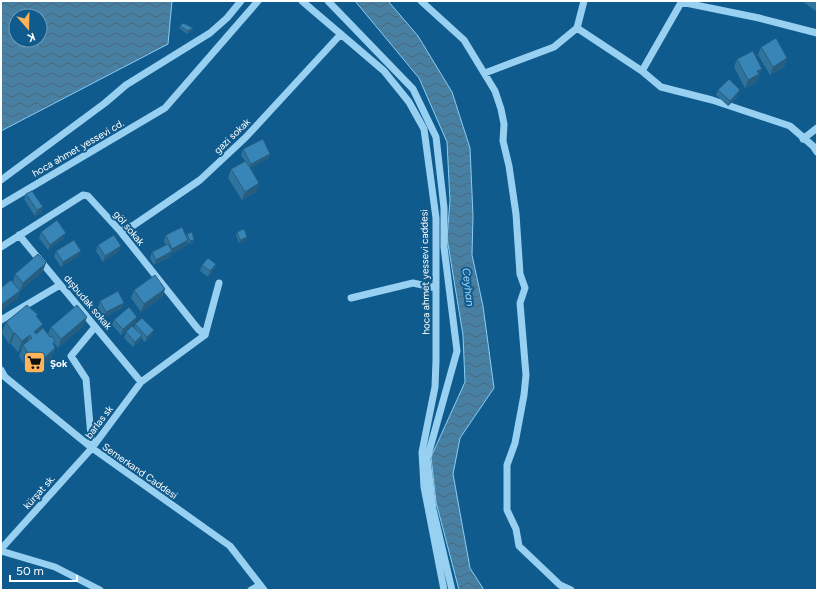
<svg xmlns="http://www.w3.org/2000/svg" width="818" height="591" viewBox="0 0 818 591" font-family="Figtree,sans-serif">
	<defs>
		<pattern id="water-waves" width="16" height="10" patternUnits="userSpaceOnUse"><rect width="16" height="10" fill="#4880a4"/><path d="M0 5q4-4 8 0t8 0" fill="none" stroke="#4a697c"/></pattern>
	</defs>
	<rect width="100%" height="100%" fill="#105b8d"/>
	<path fill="url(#water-waves)" stroke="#89cef6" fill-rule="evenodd" d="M1 1H172L168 44 1 131ZM16 16H40V40H16Z
		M355 1H388L418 36 452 92 470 148 473 216 472 255 483 306 494 388 460 438 453 474 470 568 484 590H459L436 502 431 457 465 382 463 335 447 238 450 201 447 142 419 78Z"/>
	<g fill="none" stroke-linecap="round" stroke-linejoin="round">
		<path stroke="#98d0f2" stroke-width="7" d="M302 1 384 71 409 102 424 129 436 218V361L435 387 422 452 424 487 444 590
			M328 1 413 89 436 137 444 208V247L457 351 427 459 433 509 452 590
			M421 1 464 40 495 91 501 109 504 124 503 141 509 166 516 214 520 274 525 288 520 303 526 375 524 395 515 443 507 465V510L516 529 519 546 560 585 571 590
			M681 2 759 18 817 33
			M577 28 642 71 661 87 712 100 790 126 813 146 817 152
			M642 71 682 1
			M485 73 554 47 577 28 584 1
			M803 139 817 128
			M1 180 105 103 126 85 210 33 227 18 241 1
			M1 205 165 108 258 1
			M120 231 134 225 200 180 246 137 341 34
			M19 235 141 382
			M1 247 83 195 88 196 120 231 198 329 205 335
			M351 298 413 283 436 288
			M1 320 60 285
			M95 327 71 356 86 379 92 448 141 382 205 335
			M205 335 219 283
			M1 370 5 377 92 448 230 546 264 590
			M1 549 92 448
			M1 551 55 567 100 590
			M251 590 260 585"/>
	</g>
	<path fill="#30739d" d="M802 1H817V12Z
		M180 26 193 28 192 31 187 34 179 28Z
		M761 47 787 58 784 67 770 75 758 55Z
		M737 59 759 77 758 78 756 83 745 88 734 67Z
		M718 90 738 96 728 106 716 95Z
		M243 149 270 154 268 159 250 168 256 192 242 200 228 178 231 169 245 161 241 155Z
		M26 194 43 207 41 213 35 216 24 199Z
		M41 232 64 238 48 250 39 238Z
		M237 232 246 240 239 243 236 235Z
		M187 234 193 243 189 244 188 242 186 246 171 254 170 257 154 265 150 258 152 252 166 245 164 241 166 235 186 237Z
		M98 245 119 251 103 262 96 251Z
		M56 251 79 256 61 267 54 257Z
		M216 264 214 269 208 277 200 271 202 265Z
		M43 271 20 291 17 299 13 282 15 274Z
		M165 289 162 297 141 312 131 298 134 290Z
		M100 301 122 308 104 318 98 307Z
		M37 317 41 330 48 334 51 327 84 325 58 348 54 343 53 345 55 348 51 359 35 374 31 369 28 370 19 356 22 348 18 352 11 344H9L2 333 6 322Z
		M114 320 135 323 121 335 112 325Z
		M135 324 152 335 145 342 141 338 140 341 133 347 124 338 126 332 134 327Z"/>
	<path fill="#275e80" d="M193 28 192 31 187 34 188 31Z
		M787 58 784 67 770 75 773 67Z
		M762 69 759 77 758 78 756 83 745 88 748 80 757 71Z
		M740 90 738 96 728 106 730 101Z
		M270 154 268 159 249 169 251 164Z
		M259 183 256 192 242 200 245 192Z
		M43 207 41 213 35 216 37 210Z
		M66 233 64 238 48 250 50 245Z
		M247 237 246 240 239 243 240 240Z
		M188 240 186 246 171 254 170 257 154 265 156 260 171 252 172 249Z
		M194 240 193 243 189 244 190 241Z
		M121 246 119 251 103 262 105 256Z
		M81 251 79 256 61 267 63 262Z
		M46 263 43 271 20 291 23 283Z
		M216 264 214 269 208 277 210 271Z
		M165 289 162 297 141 312 144 304Z
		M20 291 17 299 1 311V305Z
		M124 303 122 308 104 318 106 312Z
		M87 317 84 325 58 348 61 339Z
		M137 317 135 323 121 335 123 329Z
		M43 324 39 335 31 342 34 332Z
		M154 330 152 335 145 342 147 337Z
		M13 333H15L11 344H9Z
		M30 335 26 346 23 345 22 348 18 352 22 341Z
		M142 335 140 341 133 347 135 342Z
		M55 341 51 352 55 348 51 359 35 374 39 363 53 343Z
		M35 358 31 369 28 370 32 359Z"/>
	<path fill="#3886b7" stroke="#275e80" d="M183 23 193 28 188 31 180 26Z
		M776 38 787 58 773 67 761 47Z
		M753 51 762 69 757 71 759 74 748 80 737 59Z
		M729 79 740 90 730 101 718 90Z
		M263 139 270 154 251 164 243 149Z
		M246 161 259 183 245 192 231 169Z
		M32 191 43 207 37 210 26 194Z
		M57 220 66 233 50 245 41 232Z
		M182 227 188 240 172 249 166 235Z
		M244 229 247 237 240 240 237 232Z
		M192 232 194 240 190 241 187 234Z
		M114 235 121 246 105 256 98 245Z
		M74 240 81 251 63 262 56 251Z
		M168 244 172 251 156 260 152 252Z
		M38 254 46 263 23 283 15 274Z
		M208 258 216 264 210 271 202 265Z
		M155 275 165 289 144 304 134 290Z
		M11 280 20 291 1 305V288Z
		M118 291 124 303 106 312 100 301Z
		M27 305 38 315 36 316 43 324 34 332 36 334 43 328 50 337 52 336 55 341 53 343 55 348 39 363 35 358 32 359 23 345 32 338 30 335 22 341 15 333H13L6 322Z
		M77 305 87 317 61 339 51 327Z
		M129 307 137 317 123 329 114 320Z
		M142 318 154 330 147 337 135 324Z
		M132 326 142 335 135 342 126 332Z"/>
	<defs>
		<symbol id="supermarket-square" viewBox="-11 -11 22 22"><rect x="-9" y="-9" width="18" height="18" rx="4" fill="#ffb459" stroke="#105b8d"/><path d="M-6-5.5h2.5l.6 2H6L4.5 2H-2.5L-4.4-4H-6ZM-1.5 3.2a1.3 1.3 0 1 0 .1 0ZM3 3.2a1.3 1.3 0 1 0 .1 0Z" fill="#111"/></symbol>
	</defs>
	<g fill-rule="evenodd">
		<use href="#supermarket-square" x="22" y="350" width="25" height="25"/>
	</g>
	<g text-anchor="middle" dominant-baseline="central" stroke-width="4" stroke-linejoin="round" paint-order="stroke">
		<g font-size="10" fill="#fff" stroke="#105b8d">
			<text transform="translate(232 136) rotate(-44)">gazi sokak</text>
			<text transform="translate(78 148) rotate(-30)">hoca ahmet yessevi cd.</text>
			<text transform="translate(129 228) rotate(50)">göl sokak</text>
			<text transform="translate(425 272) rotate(-91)">hoca ahmet yessevi caddesi</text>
			<text transform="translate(88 302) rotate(50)">dışbudak sokak</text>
			<text transform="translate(99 422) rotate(-53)">barlas sk</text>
			<text transform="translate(140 471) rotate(35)">Semerkand Caddesi</text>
			<text transform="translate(39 492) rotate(-48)">kürşat sk.</text>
		</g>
		<g font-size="10" font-weight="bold" fill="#fff" stroke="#105b8d" text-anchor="start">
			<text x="50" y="363">Şok</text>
		</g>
		<g font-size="11" font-style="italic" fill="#a3d9fa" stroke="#105b8d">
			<text transform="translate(468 287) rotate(83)">Ceyhan</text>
		</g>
	</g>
	<rect width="818" height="591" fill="none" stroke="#ffffff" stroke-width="4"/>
	<g transform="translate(28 28) rotate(160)"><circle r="19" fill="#105b8d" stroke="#709dbb"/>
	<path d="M0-3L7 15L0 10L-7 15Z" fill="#ffb459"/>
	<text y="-6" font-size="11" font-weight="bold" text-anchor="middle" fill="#ffffff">K</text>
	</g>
	<path d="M10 575v6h67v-6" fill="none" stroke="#ffffff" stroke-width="2"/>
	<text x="16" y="575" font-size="12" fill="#ffffff" stroke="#105b8d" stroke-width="3" paint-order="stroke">50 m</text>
</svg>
